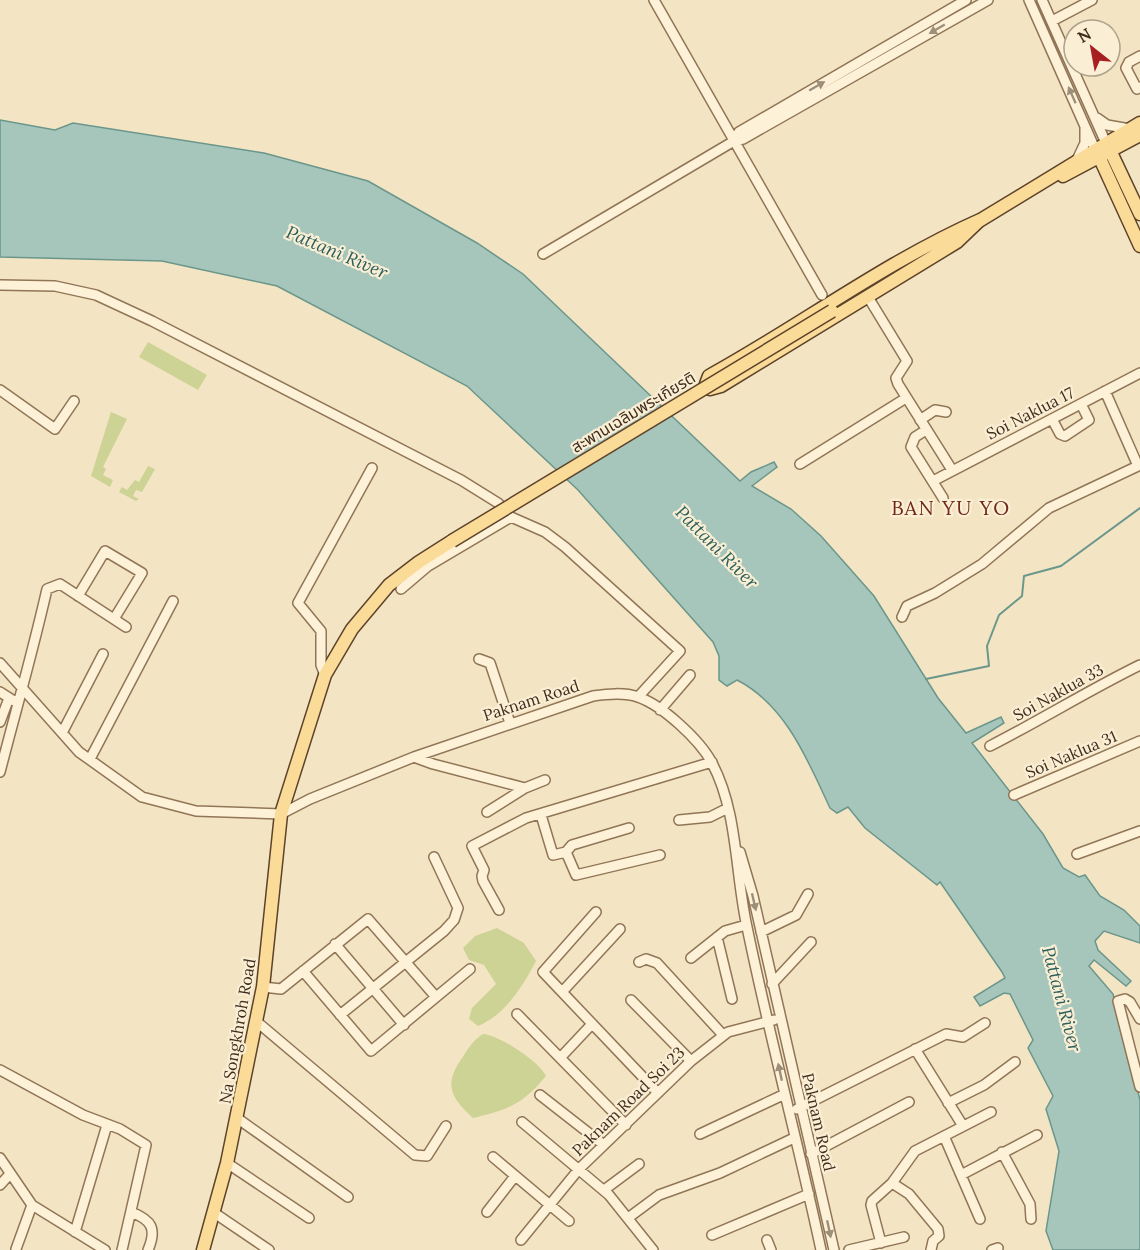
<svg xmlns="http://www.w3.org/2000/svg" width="1140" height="1250" viewBox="0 0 1140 1250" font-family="Lora,'Noto Sans Thai',serif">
	<rect width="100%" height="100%" fill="#f3e5c3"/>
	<path fill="#cdd395" d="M148 342 207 375 198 390 139 357Z
		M111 412 127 419 103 467 106 469 103 475 113 480 110 487 91 476Z
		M148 466 155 469 142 492 136 490 133 496 139 499 136 501 119 492 122 487 127 490 135 480 139 482Z
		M497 928 524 943 536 961C523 986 505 1015 478 1026L469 1019 472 1008 496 984 484 965 469 960 463 948 475 936Z
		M483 1034C499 1035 540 1062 546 1076 523 1104 508 1110 473 1118 451 1098 443 1085 462 1058 468 1049 473 1040 483 1034Z"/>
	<path fill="#a6c6bc" stroke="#6b968b" stroke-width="1.5" d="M0 120 55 130 73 123 264 153 368 181 477 243 523 274 740 481 751 472 774 462 777 467 752 486 791 509 821 536 874 596 938 698 966 733 1001 717 1004 723 972 743 1043 834 1063 868 1079 877 1085 875 1100 896 1124 910 1140 926V943L1104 931 1095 941 1098 950 1131 981 1126 986 1094 960 1089 966 1113 994 1140 1100V1250H1053L1046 1231 1059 1151 1046 1109 1053 1096 1028 1048 1033 1040 1010 994 1004 993 980 1006 974 997 1005 978 1002 972 940 882 937 885 865 828 848 807 837 813 830 808C808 761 786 705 737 680L727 686 719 680V656L713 642 578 490 467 386 277 286 162 261 0 257Z"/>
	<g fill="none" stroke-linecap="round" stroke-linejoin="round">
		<path stroke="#6b968b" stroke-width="2" d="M926 679 989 666 987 646 999 615 1022 596 1024 576 1061 566 1140 508"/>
		<defs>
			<path id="minor" d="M654 0 822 295
				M1029 0 1095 149
				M1042 0 1106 143
				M1052 21 1092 0
				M1140 56 1129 62 1126 68 1137 89 1140 87
				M1097 118 1107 125 1130 129
				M734 141 739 132 966 0
				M1077 160 1085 143V128
				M543 254 734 141 743 139 988 0
				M0 285 55 286 96 295 152 321 461 480 498 503 511 517 545 532 565 547 680 651 638 697
				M868 297 907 361 896 378 898 384 952 470
				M0 390 55 429 74 401
				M1105 391 1138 466
				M1052 419 1060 434 1065 436 1089 420 1081 404
				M920 420 935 410 946 412
				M926 430 915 437 911 447 943 498
				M800 464 906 398
				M933 481 1140 373
				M401 589 428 566 511 517
				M78 596 105 551 142 573 114 619
				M902 617 907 606 935 593 982 564 1049 508 1140 465
				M479 659 490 663 510 723
				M0 663 79 752 142 797 196 811 281 814 310 799 414 757 593 696C607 694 624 692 638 697 662 705 700 740 712 763 738 812 735 873 747 927 769 1035 798 1142 821 1250
				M325 675 321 665V631L298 603 372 468
				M0 692 14 701
				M660 710 690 675
				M0 722 9 698
				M62 733 103 654
				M990 746C1041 720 1089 690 1140 665
				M414 757 433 764 525 788 545 780
				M90 759 173 601
				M0 772C16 710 33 651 47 589L60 584 126 627
				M1014 795 1140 741
				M487 812 525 788
				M541 815 553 855 566 852 576 875 660 855
				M679 820 710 817 728 808
				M566 852 572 845 629 828
				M740 852 753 896 834 1250
				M1077 854 1140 831
				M499 910 483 881 482 876 484 870 472 846 526 818 712 762
				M596 912 543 972 658 1093
				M761 932 796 915 808 894
				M717 937 732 999
				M335 944 404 1025
				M691 958 725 931 746 925
				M639 962 646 959 657 963 723 1035
				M303 971 371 1051 470 969
				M772 984 811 942
				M263 987 281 989 368 919 436 997
				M562 992 620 929
				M631 1000 691 1061
				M517 1014 626 1125
				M340 1015 444 931 454 920 458 908 434 857
				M1140 1019 1130 1002 1125 999 1118 1001 1140 1087
				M256 1021 415 1155 427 1156 446 1126
				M915 1049 963 1126
				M560 1058 592 1024
				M0 1070 83 1115 120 1129 146 1145 122 1250
				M540 1095 604 1145
				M948 1103 984 1085 1015 1062
				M797 1109 946 1034 963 1037 985 1023
				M237 1118 348 1197
				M522 1122 609 1195 653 1250
				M700 1134 785 1094
				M944 1136 980 1219
				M1002 1152 1030 1204 1031 1219
				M811 1154 909 1102
				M493 1157 569 1221
				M0 1158 32 1205 105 1250
				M227 1163 309 1218
				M961 1175 1037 1135
				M892 1183 909 1194 938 1229 939 1236 933 1241 931 1250
				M0 1185 10 1174
				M604 1190 639 1164
				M131 1212C152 1220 157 1229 148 1250
				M213 1212 269 1250
				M487 1212 515 1176
				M628 1218 659 1195 720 1173 794 1138
				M75 1232 107 1125
				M712 1235 809 1194
				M521 1240 579 1169 691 1061 728 1032 774 1020
				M767 1240 771 1250
				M881 1243 871 1205 872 1201 892 1183 915 1151 991 1112
				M16 1249 32 1205
				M849 1250 904 1237
				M992 1250 998 1248"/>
			<path id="major" d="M1108 146 1140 214
				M1097 152 1140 246
				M1063 176 1140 135
				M980 220 957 242 721 386 710 389 706 384 709 376C800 326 885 262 980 220Z
				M974 224 1140 123
				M203 1250 227 1163 263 987 281 814 325 675 352 629 389 585 419 562 452 541"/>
		</defs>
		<use href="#minor" stroke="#917557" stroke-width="12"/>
		<use href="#major" stroke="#5e432c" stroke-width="15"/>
		<use href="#minor" stroke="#fdf1d8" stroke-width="9"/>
		<use href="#major" stroke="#fadb97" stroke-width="12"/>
		<defs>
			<path id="major-bridge" d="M452 541 832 311"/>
		</defs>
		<use href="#major-bridge" stroke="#5e432c" stroke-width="15" stroke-linecap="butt"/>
		<use href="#major-bridge" stroke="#fadb97" stroke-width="12"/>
	</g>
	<defs><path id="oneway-solid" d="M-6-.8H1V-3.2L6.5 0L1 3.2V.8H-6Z" transform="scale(1.5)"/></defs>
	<g fill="#9e8f7a">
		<use href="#oneway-solid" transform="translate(937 29) rotate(150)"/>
		<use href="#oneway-solid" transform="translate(817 86) rotate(-30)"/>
		<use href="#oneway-solid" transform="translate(1072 95) rotate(-114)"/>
		<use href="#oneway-solid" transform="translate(754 902) rotate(77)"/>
		<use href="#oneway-solid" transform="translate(780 1072) rotate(-102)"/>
		<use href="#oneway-solid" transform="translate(829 1229) rotate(78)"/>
	</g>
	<g text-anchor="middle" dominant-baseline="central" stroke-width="4.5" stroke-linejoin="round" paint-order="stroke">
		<g font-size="16" fill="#3f2d1d" stroke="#faeed4">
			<text transform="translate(633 412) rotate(-31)">สะพานเฉลิมพระเกียรติ</text>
			<text transform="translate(1030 413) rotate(-27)">Soi Naklua 17</text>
			<text transform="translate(1058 692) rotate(-29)">Soi Naklua 33</text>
			<text transform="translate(531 700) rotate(-18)">Paknam Road</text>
			<text transform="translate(1071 754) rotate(-23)">Soi Naklua 31</text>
			<text transform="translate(237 1031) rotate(-80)">Na Songkhroh Road</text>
			<text transform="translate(628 1101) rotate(-44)">Paknam Road Soi 23</text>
			<text transform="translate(819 1122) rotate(77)">Paknam Road</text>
		</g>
		<g font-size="18" font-style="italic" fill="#2a605c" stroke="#faeed4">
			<text transform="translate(337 252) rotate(23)">Pattani River</text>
			<text transform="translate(717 547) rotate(45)">Pattani River</text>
			<text transform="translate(1062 999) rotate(75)">Pattani River</text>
		</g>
		<g font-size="20" letter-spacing="1.5" fill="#712917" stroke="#faeed4">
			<text x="951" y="507">BAN YU YO</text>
		</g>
	</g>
	<g transform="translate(1092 48) rotate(329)"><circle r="28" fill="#faeed4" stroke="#afa18b" stroke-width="1.5"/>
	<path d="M0-4.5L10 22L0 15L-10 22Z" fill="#a71f21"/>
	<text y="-9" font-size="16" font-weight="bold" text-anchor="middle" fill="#3f2d1d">N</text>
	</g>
</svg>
